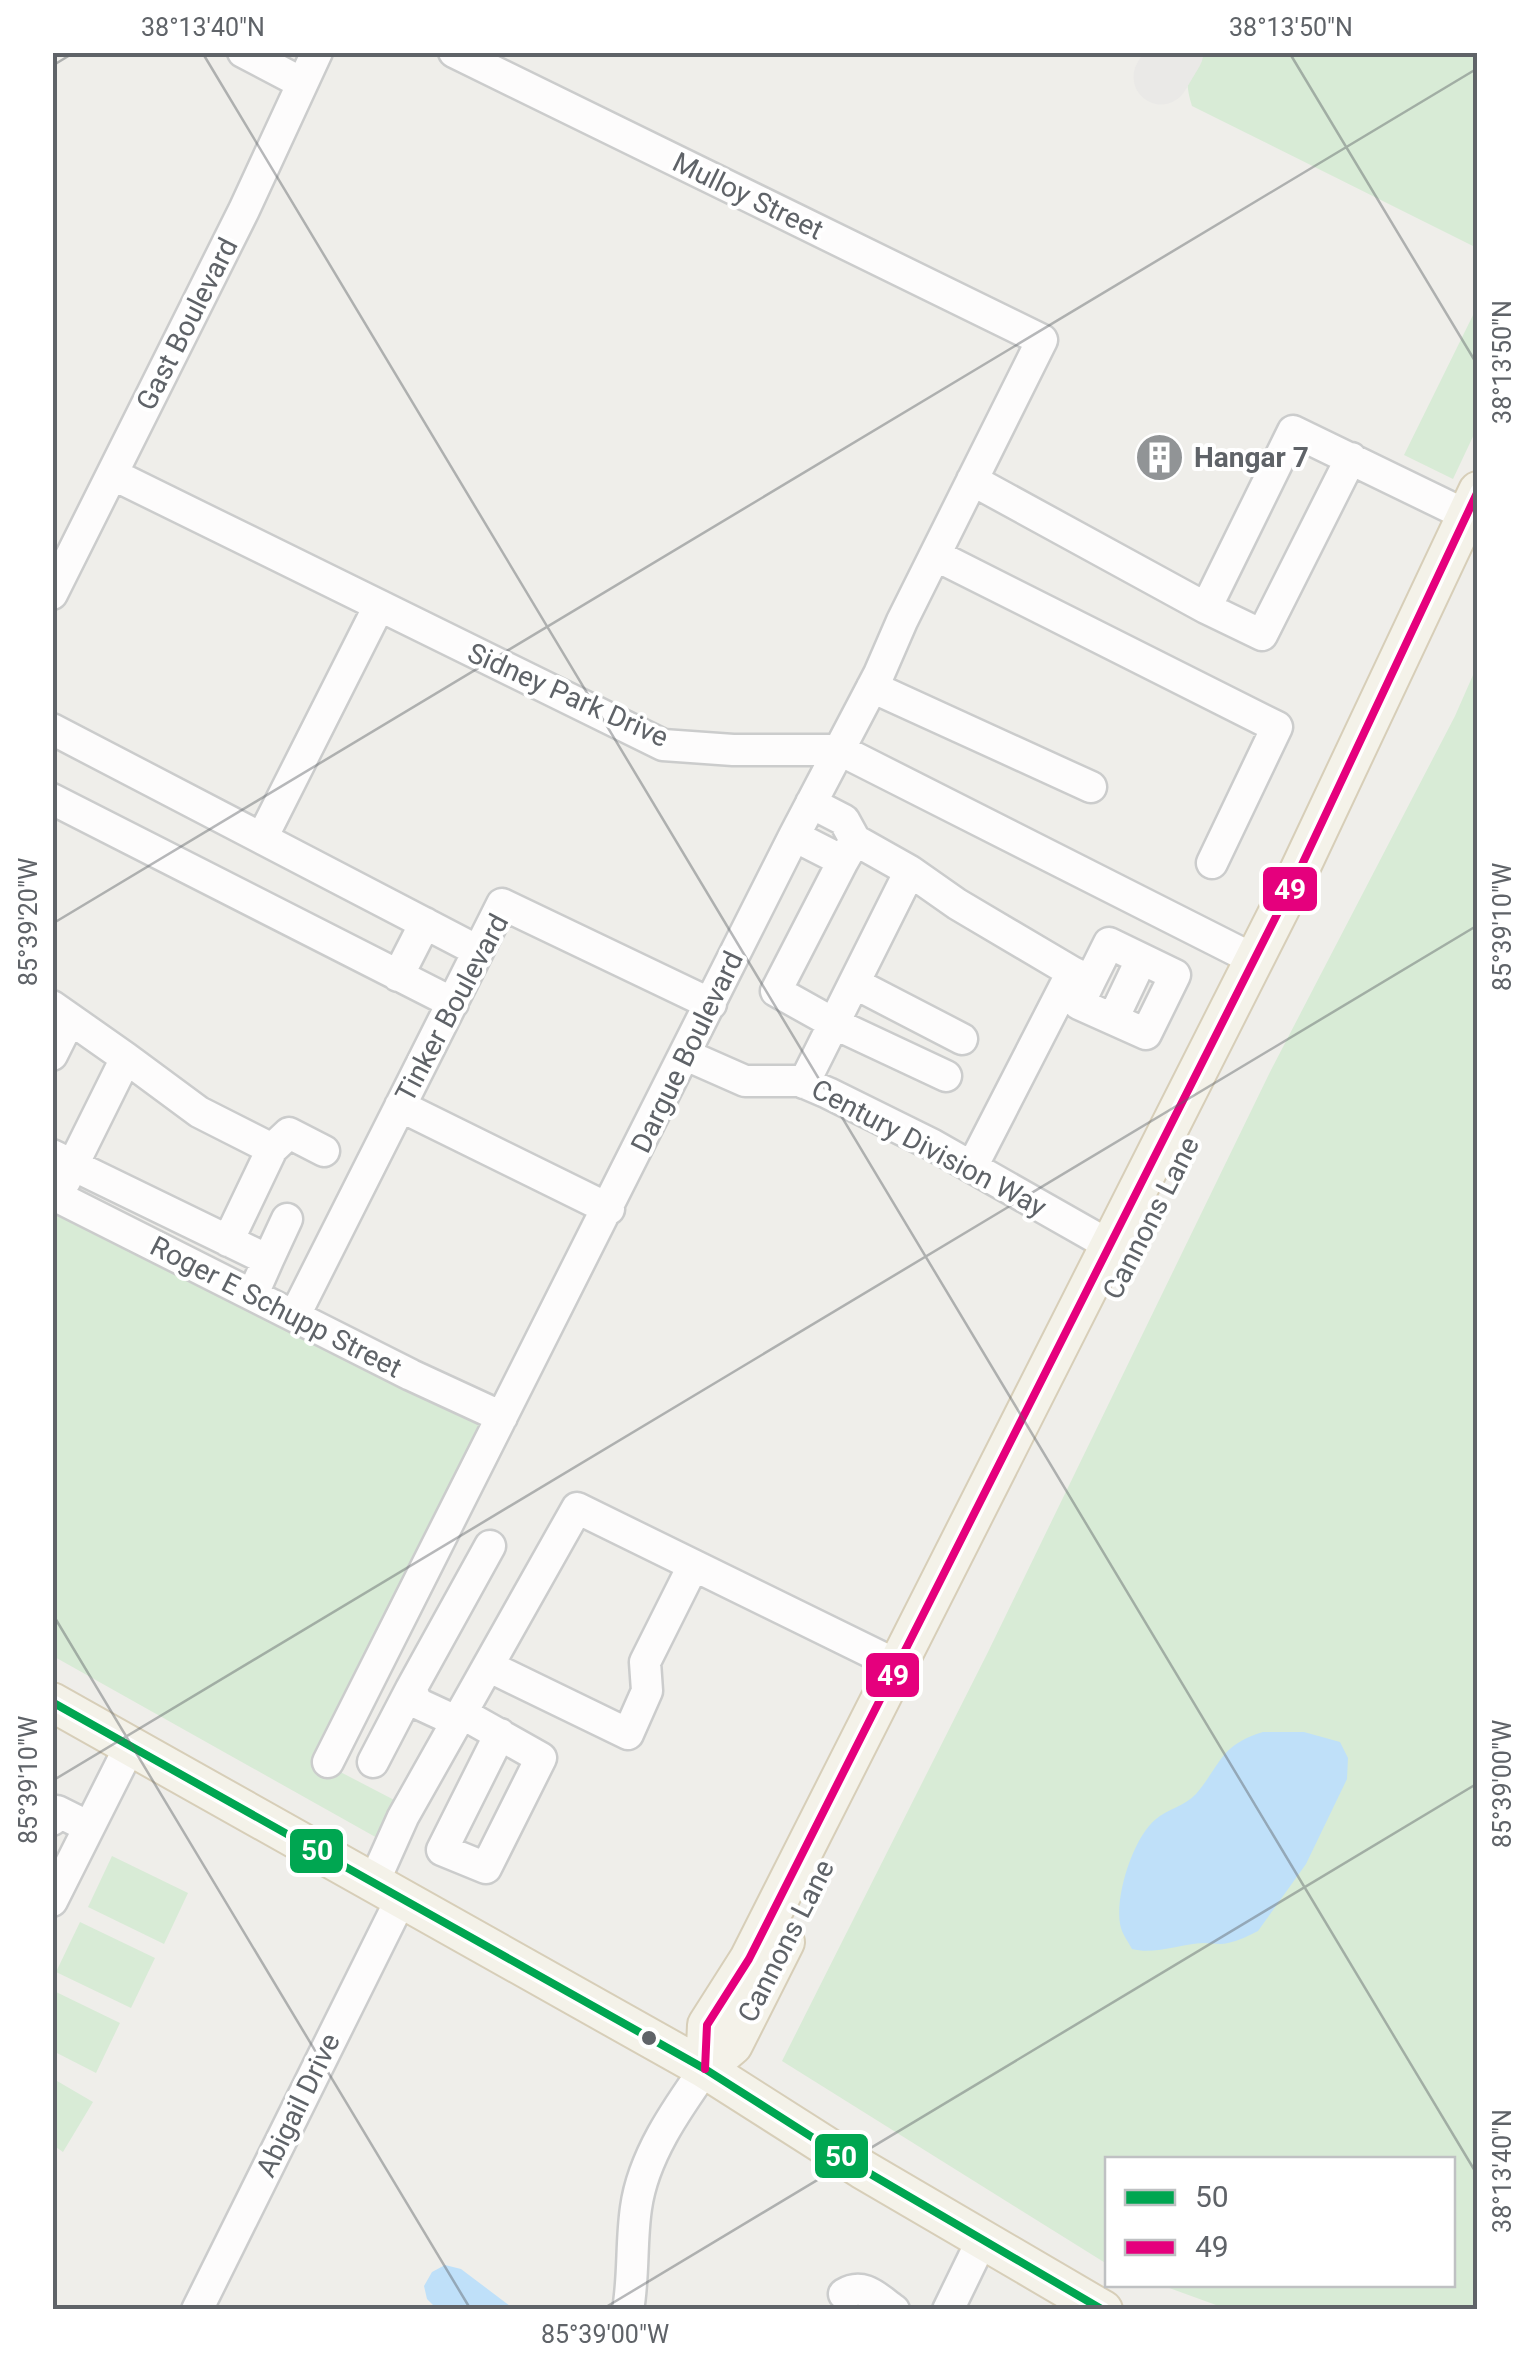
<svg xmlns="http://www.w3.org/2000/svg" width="1530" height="2362" viewBox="0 0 1530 2362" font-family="Roboto,sans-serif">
	<rect width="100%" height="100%" fill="#efeeea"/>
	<path fill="#d8ebd6" d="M1197 53H1477V248L1192 106C1185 84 1186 72 1197 53Z
		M1477 307V428L1453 479 1404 455Z
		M1477 666V2309H1227L1161 2285 1452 2284V2160H1108L1107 2264 782 2061 988 1652 1270 1072 1455 716Z
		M52 1197 473 1412 483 1432 325 1764 400 1803 379 1839 53 1656Z
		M112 1856 188 1893 164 1944 88 1907Z
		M80 1922 155 1958 131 2008 56 1972Z
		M52 1990 120 2023 96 2073 53 2051Z
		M52 2078 93 2102 63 2152 53 2145Z"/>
	<path fill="#bfe0f9" d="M1263 1732H1304L1340 1742 1348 1758 1347 1779 1306 1864 1258 1931C1248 1936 1238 1941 1228 1943 1220 1945 1212 1943 1204 1943 1180 1944 1154 1955 1132 1949 1129 1943 1123 1935 1121 1928 1113 1900 1133 1837 1156 1819 1168 1809 1185 1806 1196 1794 1222 1763 1220 1745 1263 1732Z
		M445 2265 461 2269 514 2309H437L427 2299 424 2286 432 2272Z"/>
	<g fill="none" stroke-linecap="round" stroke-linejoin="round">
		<path stroke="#eae9e7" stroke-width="55" d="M1161 77 1176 52"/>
		<defs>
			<path id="minor" d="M243 52 302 83
				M1351 458 1262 635 1206 608 1293 431 1466 515
				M112 474 663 745 733 750H840L1253 959
				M972 480 1206 608
				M937 556 1277 727 1212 863
				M52 594 244 210 317 52
				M872 687 1091 787
				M52 729 478 951
				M52 799 453 1003
				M811 803 844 820 855 840
				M794 836 843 861 855 840 910 871 804 1083
				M262 838 379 606
				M843 861 776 991 835 1024 946 1076
				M910 871 957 904 1072 972 972 1167
				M1072 972 1090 981 1079 1004 1146 1034 1175 975 1109 943 1090 981
				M398 976 425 923
				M856 984 962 1039
				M52 1006 126 1058 65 1181
				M1113 1019 1141 960
				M52 1055 70 1019
				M686 1055 745 1081H800L828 1093 933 1145 1109 1245
				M126 1058 199 1112 272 1149 228 1241
				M400 1106 609 1209
				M272 1149 289 1133 324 1151
				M52 1155 268 1260 253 1294
				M52 1194 411 1375 502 1417
				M268 1260 287 1219
				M295 1315 502 904 711 1004
				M490 1667 628 1734 647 1691 645 1662 693 1566
				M463 1714 541 1758 486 1868 442 1850 500 1734
				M458 1722 417 1703 411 1689 490 1546
				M328 1762 794 836 879 674 902 621 1042 340 454 52
				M373 1762 411 1689
				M52 1820 57 1811 89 1827
				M373 1884 403 1817 577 1508 897 1665
				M52 1901 130 1746
				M844 2294C864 2282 877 2298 894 2310
				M197 2310 400 1901
				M628 2310C634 2276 631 2242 636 2208 643 2157 676 2110 705 2069
				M948 2310 982 2240"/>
			<path id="major" d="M52 1702 705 2069 862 2169 1103 2310
				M705 2069 707 2025 749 1959 1299 871 1478 491
				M705 2069 733 2045 785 1942"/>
		</defs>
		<use href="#minor" stroke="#cbcccc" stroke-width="35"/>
		<use href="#major" stroke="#d7ceb8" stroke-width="42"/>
		<use href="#minor" stroke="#fdfcfc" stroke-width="30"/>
		<use href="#major" stroke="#f4f2e9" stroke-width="38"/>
		<defs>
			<path id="bus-1" d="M52 1702 705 2069 862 2169 1103 2310"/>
			<path id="bus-2" d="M705 2069 707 2025 749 1959 1299 871 1478 491"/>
		</defs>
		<use href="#bus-1" stroke="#fff" stroke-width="15"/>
		<use href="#bus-2" stroke="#fff" stroke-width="15"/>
		<use href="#bus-1" stroke="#00a651" stroke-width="8"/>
		<use href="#bus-2" stroke="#e5007d" stroke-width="8"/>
	</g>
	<path fill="none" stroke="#5f6368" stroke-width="2.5" stroke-opacity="0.45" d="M202 52 1478 2176M1289 52 1478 366M52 66 75 52M52 924 1478 68M52 1613 471 2310M52 1781 1478 925M601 2310 1478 1783"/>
	<defs>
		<symbol id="building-disc" viewBox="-11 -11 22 22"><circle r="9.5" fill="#919496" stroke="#fff"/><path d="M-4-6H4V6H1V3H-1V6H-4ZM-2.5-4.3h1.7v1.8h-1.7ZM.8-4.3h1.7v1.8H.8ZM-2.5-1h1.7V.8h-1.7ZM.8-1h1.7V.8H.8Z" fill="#fff"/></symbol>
	</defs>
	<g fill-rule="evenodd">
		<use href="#building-disc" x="1132" y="430" width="55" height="55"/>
	</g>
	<circle fill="#5f6368" stroke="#fff" stroke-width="4" cx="649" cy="2038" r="9"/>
	<g text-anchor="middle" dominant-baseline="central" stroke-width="8" stroke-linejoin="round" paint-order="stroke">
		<g font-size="28" fill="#5f6368" stroke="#fff">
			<text transform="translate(748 196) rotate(26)">Mulloy Street</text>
			<text transform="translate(187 324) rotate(-63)">Gast Boulevard</text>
			<text transform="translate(568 695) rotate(24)">Sidney Park Drive</text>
			<text transform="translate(452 1008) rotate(-62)">Tinker Boulevard</text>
			<text transform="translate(687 1052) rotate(-64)">Dargue Boulevard</text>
			<text transform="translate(929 1148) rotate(28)">Century Division Way</text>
			<text transform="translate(1151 1218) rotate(-63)">Cannons Lane</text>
			<text transform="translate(276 1307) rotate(27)">Roger E Schupp Street</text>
			<text transform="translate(786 1941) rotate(-63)">Cannons Lane</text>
			<text transform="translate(298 2105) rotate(-64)">Abigail Drive</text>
		</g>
		<g font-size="28" font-weight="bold" fill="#5f6368" stroke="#fff" text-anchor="start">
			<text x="1194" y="457">Hangar 7</text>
		</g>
	</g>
	<g stroke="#fff" stroke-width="4">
		<rect x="1261" y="865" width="58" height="48" rx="10" fill="#e5007d"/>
		<rect x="864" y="1651" width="57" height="48" rx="10" fill="#e5007d"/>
		<rect x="288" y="1827" width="57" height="48" rx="10" fill="#00a651"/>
		<rect x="813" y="2132" width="57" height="48" rx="10" fill="#00a651"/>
	</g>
	<g font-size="28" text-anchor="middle" font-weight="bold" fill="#fff">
		<text x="1290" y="899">49</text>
		<text x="893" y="1685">49</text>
		<text x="317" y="1860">50</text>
		<text x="841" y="2166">50</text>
	</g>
	<rect width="1530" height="2362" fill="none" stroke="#ffffff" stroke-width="110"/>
	<rect x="1105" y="2157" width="350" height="130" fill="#ffffff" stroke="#bfc1c3" stroke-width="2.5"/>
	<rect x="1125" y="2190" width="50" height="15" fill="#00a651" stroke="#bfc1c3" stroke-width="2.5"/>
	<text x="1195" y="2207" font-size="30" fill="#5f6368">50</text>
	<rect x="1125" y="2240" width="50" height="15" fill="#e5007d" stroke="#bfc1c3" stroke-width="2.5"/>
	<text x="1195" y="2257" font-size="30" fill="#5f6368">49</text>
	<rect x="55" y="55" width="1420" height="2252" fill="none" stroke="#5f6368" stroke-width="4"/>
	<g font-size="25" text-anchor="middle" fill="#5f6368">
		<text x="203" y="36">38°13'40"N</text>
		<text x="1291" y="36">38°13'50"N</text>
		<text transform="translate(1502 362) rotate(-90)" y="9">38°13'50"N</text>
		<text transform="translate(28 922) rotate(-90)" y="9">85°39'20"W</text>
		<text transform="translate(1502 927) rotate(-90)" y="9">85°39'10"W</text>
		<text transform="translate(28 1780) rotate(-90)" y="9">85°39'10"W</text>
		<text transform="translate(1502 1784) rotate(-90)" y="9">85°39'00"W</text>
		<text transform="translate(1502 2171) rotate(-90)" y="9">38°13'40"N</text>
		<text x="605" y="2343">85°39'00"W</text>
	</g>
</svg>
